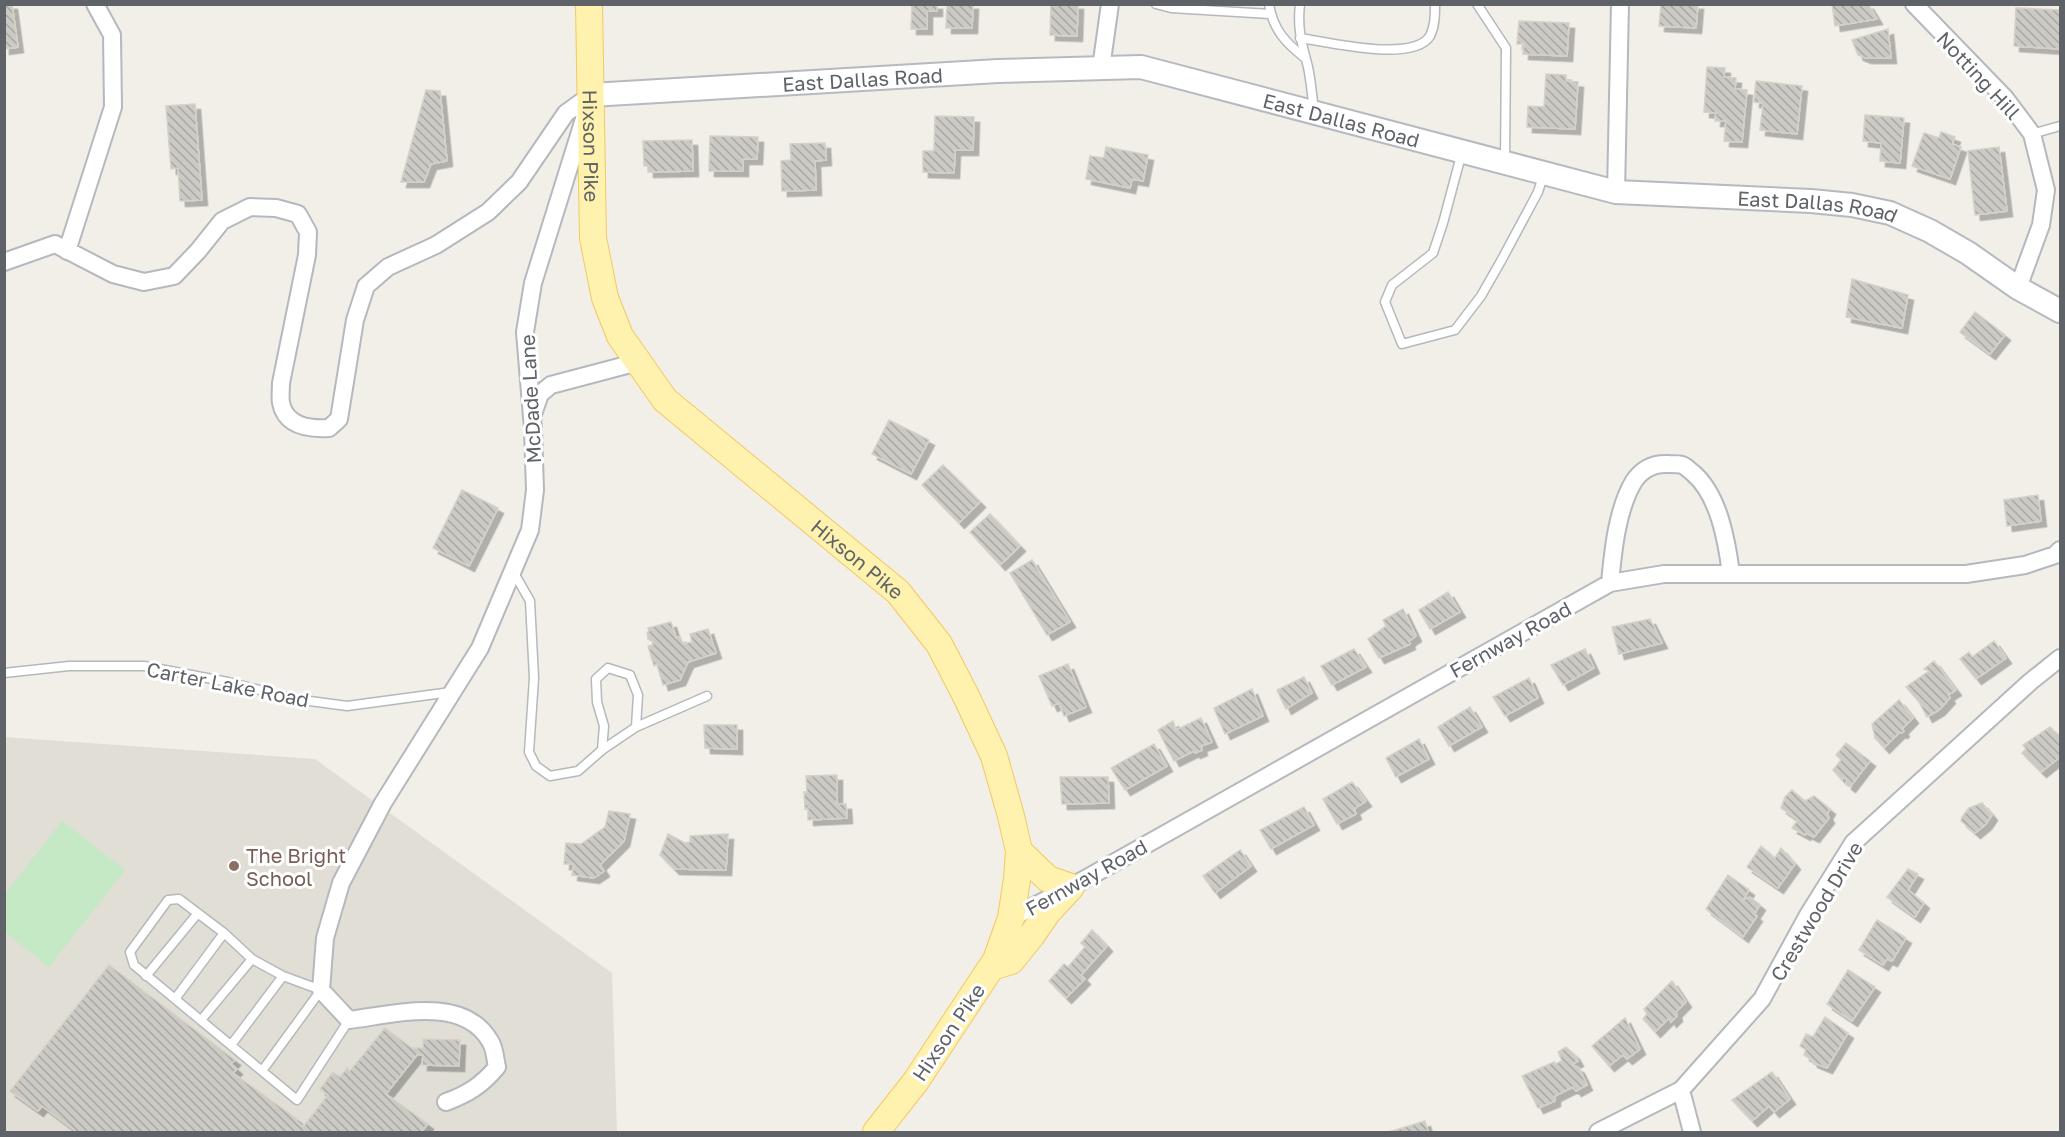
<svg xmlns="http://www.w3.org/2000/svg" width="2065" height="1137" viewBox="0 0 2065 1137" font-family="'Golos Text',sans-serif">
	<defs>
		<pattern id="building-back-hatch" width="6" height="6" patternUnits="userSpaceOnUse" patternTransform="scale(1.5)"><rect width="6" height="6" fill="#cccac5"/><path d="M-1 5l2 2M0 0l6 6M5-1l2 2" fill="none" stroke="#a9a8a4"/></pattern>
		<filter id="shadow"><feDropShadow dx="5.5" dy="5.5" stdDeviation="0" flood-color="#0004"/></filter>
	</defs>
	<rect width="100%" height="100%" fill="#f1efe8"/>
	<path fill="#e1ded6" d="M4 737 315 759 612 973 617 1132H5Z"/>
	<path fill="#c5e8c5" d="M62 821 125 870 49 967 5 932V894Z"/>
	<path fill="url(#building-back-hatch)" stroke="#d6d1c6" stroke-width="1.5" filter="url(#shadow)" d="M4 4H12L18 47 4 49Z
		M912 4H937V11H927V29H911Z
		M947 4H973L972 28H946Z
		M1051 4H1078L1077 36 1050 35Z
		M1661 4H1698L1696 28 1659 26Z
		M1832 4H1868L1877 19 1835 26Z
		M2016 8 2060 10V49L2014 46Z
		M1519 21 1569 23 1567 56 1523 54 1524 44H1517Z
		M1888 29 1891 58H1866L1858 55 1852 40Z
		M1707 67 1725 68 1724 77 1736 78 1735 89 1747 90 1742 142 1724 141 1726 121H1715L1716 113 1704 112Z
		M1546 74 1566 75V81L1578 82 1575 129 1527 127 1528 106 1544 107Z
		M1756 81 1802 86 1797 134 1760 130 1763 103 1754 102Z
		M426 90 440 91 447 161 431 164 424 182H401Z
		M195 104 202 200 180 201 178 168 171 169 166 106Z
		M1865 115 1904 118 1900 163 1880 161 1881 143 1863 141Z
		M935 116 974 117 973 150H955L954 173 923 172V151H934Z
		M1941 132 1955 137 1952 144 1961 147 1950 179 1912 166 1924 133 1939 138Z
		M710 136 758 137 757 159H743V171H709Z
		M692 140 693 171 648 172V166H644L643 141Z
		M825 143 826 160 815 161 816 190 782 191 781 161 791 160 790 144Z
		M1106 147 1148 155 1143 181 1132 179 1130 188 1086 179 1090 156 1104 158Z
		M1999 147 2007 211 1975 215 1968 151Z
		M1852 279 1908 295 1902 328 1846 317Z
		M1975 312 2005 335 1990 354 1960 332Z
		M889 420 929 440 911 474 872 454Z
		M943 465 980 502 959 523 922 485Z
		M462 490 498 508 469 566 433 548Z
		M2038 495 2041 521 2007 526 2004 500Z
		M990 514 1020 546 1000 565 970 532Z
		M1032 560 1070 622 1047 635 1010 573Z
		M1448 592 1460 612 1430 629 1419 610Z
		M1403 609 1416 636 1409 641 1410 644 1379 658 1368 639 1386 626 1383 620Z
		M1650 619 1662 643 1619 654 1612 627Z
		M671 622 676 638 680 637 683 644 692 642 690 634 708 629 716 653 688 662 680 680 663 685 657 664 654 666 648 646 653 645 652 641 648 639 647 633 649 631 648 628Z
		M1994 641 2006 658 1976 679 1960 659 1969 652 1972 657Z
		M1354 649 1366 667 1332 685 1321 666Z
		M1585 649 1594 668 1563 685 1551 665Z
		M1934 661 1956 690 1948 695 1950 698 1939 710 1927 717 1919 702 1906 687 1929 671 1924 669Z
		M1068 664 1086 707 1064 716 1059 703 1052 706 1039 676Z
		M1304 677 1312 693 1286 709 1277 690Z
		M1529 678 1538 698 1505 716 1493 697Z
		M1252 689 1263 716 1225 734 1214 708Z
		M1899 700 1913 718 1902 729 1904 731 1902 733 1900 732 1884 748 1875 738 1872 724Z
		M1470 707 1482 727 1449 746 1438 727Z
		M1201 718 1212 742 1201 746 1202 750 1195 753 1194 751 1174 761 1158 730 1173 721 1176 730Z
		M704 725H737V749L705 748Z
		M2050 727 2060 737V757L2041 772 2022 753 2026 749 2023 745Z
		M1419 739 1429 759 1396 777 1386 758Z
		M1846 743 1870 761 1850 787 1846 784 1847 780 1843 777 1842 780 1833 770 1841 760 1836 755Z
		M1154 744 1167 766 1125 790 1111 768Z
		M837 775V804H846L847 818 808 820V808L805 809 804 792H807L806 776Z
		M1060 777H1108L1109 803 1062 804Z
		M1352 782 1366 801 1354 809 1356 814 1337 824 1323 799Z
		M1792 790 1805 801 1814 796 1830 809 1827 814 1829 818 1814 837 1806 833 1805 835 1792 828 1798 820 1781 808 1785 797Z
		M1982 803 1992 815 1986 824 1975 833 1961 821 1962 817 1969 808Z
		M1304 807 1314 825 1271 849 1260 830Z
		M609 811 630 814 624 841 600 865 604 871 594 878 572 875 574 864H564L566 843 581 844 605 827Z
		M668 834 685 843 690 842V836L728 834 726 870 674 869 660 855Z
		M1761 846 1775 858 1781 848 1795 864 1778 888 1747 867Z
		M1240 850 1251 866 1215 893 1203 876Z
		M1908 869 1918 874 1908 890 1924 903 1915 917 1887 897Z
		M1728 875 1749 890 1743 900 1750 897 1760 905 1754 914 1757 916 1743 937 1706 909Z
		M1877 920 1906 938 1892 961 1887 959 1883 965 1859 950Z
		M1092 930 1107 946 1081 975 1085 979 1066 998 1049 981 1064 964 1068 967 1085 947 1081 943Z
		M109 965 235 1060 231 1064 237 1069 233 1073 297 1119 296 1121 303 1127 328 1095 320 1089 333 1072 340 1077 347 1068 350 1071 385 1028 412 1048H423V1039L460 1040 459 1066 422 1065 423 1055H417L386 1094 428 1124 421 1132H77L42 1106 38 1111 10 1091Z
		M1848 970 1875 987 1852 1021 1827 1004Z
		M1672 981 1686 1002 1676 1012 1677 1016 1671 1022 1669 1018 1655 1032 1643 1019 1647 1014 1644 1009Z
		M1825 1017 1848 1033 1827 1068 1812 1062V1060L1804 1055 1806 1050 1800 1046 1806 1034 1813 1037Z
		M1625 1018 1640 1049 1627 1059 1623 1055 1609 1066 1592 1046Z
		M1566 1047 1574 1054 1578 1061 1572 1064 1579 1068 1587 1085 1576 1091 1573 1087 1555 1096V1101L1538 1108 1522 1076 1554 1062 1555 1064 1562 1061 1558 1052Z
		M1772 1072 1790 1099 1774 1112 1769 1106 1752 1121 1732 1100Z
		M1425 1121 1428 1132H1389Z"/>
	<g fill="none" stroke-linecap="round" stroke-linejoin="round">
		<defs>
			<path id="lane" d="M1156 4 1171 8 1270 14
				M1269 4C1273 30 1286 43 1305 58
				M1300 4C1297 29 1302 44 1308 67 1311 81 1312 96 1314 110
				M1477 4 1506 48 1505 162
				M1300 38C1328 42 1413 63 1430 36 1435 26 1435 15 1435 4
				M2032 134 2060 126
				M1462 152 1443 223 1433 253 1392 285 1385 302 1402 344 1455 330 1481 296 1501 261 1538 192 1544 173
				M514 573 530 601 534 678 529 752 536 766 550 776 578 771 602 750 636 727 707 696
				M4 673 69 666H144L228 682 295 699 347 706 451 692
				M602 750 604 726 597 702 596 679 608 668 630 675 638 695 636 727
				M146 976 198 913
				M175 999 224 933
				M201 1020 252 959
				M231 1045 283 976
				M262 1071 321 990 283 976 252 959 224 933 179 899 168 900 130 952 134 965C188 1010 243 1055 297 1100L349 1020"/>
			<path id="street" d="M1914 4 2005 98 2032 134 2046 190 2041 225 2018 288
				M1101 68 1110 4
				M1616 192 1620 4
				M67 251 113 107 112 35 95 4
				M4 262 55 244 113 274 144 282 174 276 198 251 222 221 250 207 276 208 298 214 308 232 307 255 281 383C281 389 280 397 281 403 286 427 310 429 329 428L339 419 355 320 366 286 388 267 436 245 488 212 519 182 566 113 591 95
				M533 414 540 394 551 385 638 362
				M1610 583C1613 551 1617 509 1634 481 1642 469 1654 463 1669 464 1673 464 1679 464 1682 465 1686 466 1690 471 1693 473 1719 495 1727 542 1731 574
				M1011 918 1071 887 1610 583 1664 574H1966L2025 565 2055 555 2060 550
				M1681 1090 1692 1132
				M446 1102C468 1094 482 1085 497 1067 495 1059 495 1048 490 1041 463 994 392 1015 349 1020L321 990 325 938 341 883 383 803 480 648 530 530 535 490 533 429 525 332 533 283 585 116
				M1598 1132 1681 1090 1762 999 1808 915 1853 843 2030 682 2060 658"/>
			<g id="secondary">
				<path id="s1" d="M591 95 998 71 1141 67 1616 192 1811 201 1852 205 1890 213 1930 231 1968 253 2018 288 2060 311"/>
			</g>
			<g id="primary">
				<path id="s2" d="M589 4 593 238 605 298 620 336 665 400 898 592 939 644 966 696 994 756 1011 816 1019 851 1017 879 1011 918 996 960 916 1081 876 1132"/>
				<path d="M992 967 1011 961 1032 935 1047 913 1071 887 1048 879 1019 851"/>
			</g>
		</defs>
		<use href="#lane" stroke="#b5b8bc" stroke-width="11"/>
		<use href="#street" stroke="#b5b8bc" stroke-width="20"/>
		<use href="#secondary" stroke="#b6babf" stroke-width="26"/>
		<use href="#primary" stroke="#f2c960" stroke-width="28"/>
		<use href="#lane" stroke="#fff" stroke-width="8"/>
		<use href="#street" stroke="#fff" stroke-width="16"/>
		<use href="#secondary" stroke="#fff" stroke-width="22"/>
		<use href="#primary" stroke="#fff2af" stroke-width="26"/>
	</g>
	<circle fill="#8d6e63" stroke="#fff" stroke-width="2" cx="234" cy="866" r="6"/>
	<g text-anchor="middle" dominant-baseline="central" stroke-width="6" stroke-linejoin="round" paint-order="stroke">
		<g font-size="20" fill="#5f6368" stroke="#fff">
			<text transform="translate(1979 75) rotate(47)">Notting Hill</text>
			<text stroke="none"><textPath href="#s1" startOffset="272">East Dallas Road</textPath></text>
			<text stroke="none"><textPath href="#s1" startOffset="758">East Dallas Road</textPath></text>
			<text stroke="none"><textPath href="#s2" startOffset="142">Hixson Pike</textPath></text>
			<text stroke="none"><textPath href="#s1" startOffset="1244">East Dallas Road</textPath></text>
			<text transform="translate(530 399) rotate(-93)">McDade Lane</text>
			<text stroke="none"><textPath href="#s2" startOffset="664">Hixson Pike</textPath></text>
			<text transform="translate(1510 639) rotate(-29)">Fernway Road</text>
			<text transform="translate(228 684) rotate(11)">Carter Lake Road</text>
			<text transform="translate(1086 877) rotate(-29)">Fernway Road</text>
			<text transform="translate(1816 911) rotate(-59)">Crestwood Drive</text>
			<text transform="translate(948 1032) rotate(-56)">Hixson Pike</text>
		</g>
		<g font-size="20" fill="#785e54" stroke="#fff" text-anchor="start">
			<text x="246" y="855">The Bright<tspan x="246" dy="23">School</tspan></text>
		</g>
	</g>
	<rect width="2065" height="1137" fill="none" stroke="#5f6368" stroke-width="12"/>
</svg>
